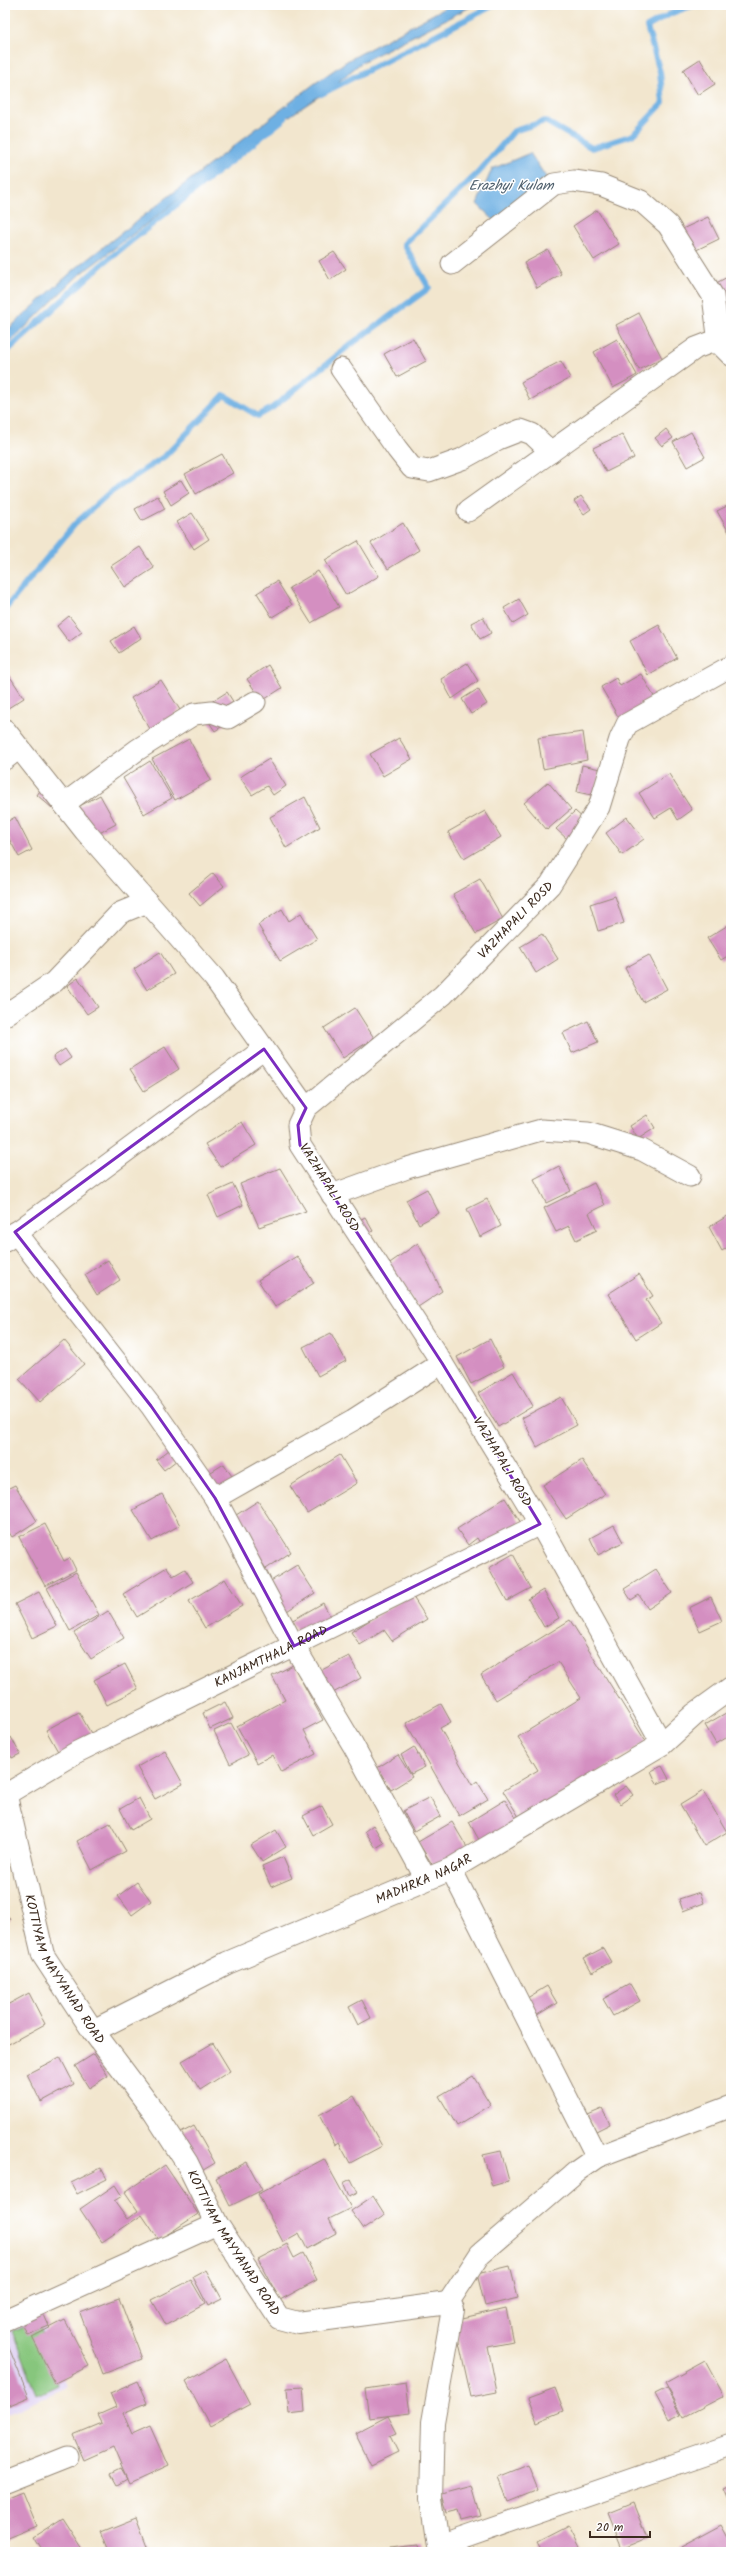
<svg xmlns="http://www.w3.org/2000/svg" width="736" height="2557" viewBox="0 0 736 2557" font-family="Kalam,sans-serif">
	<rect width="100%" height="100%" fill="#fff"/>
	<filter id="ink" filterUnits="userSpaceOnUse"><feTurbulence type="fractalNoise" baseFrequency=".025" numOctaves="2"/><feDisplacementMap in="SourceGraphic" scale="8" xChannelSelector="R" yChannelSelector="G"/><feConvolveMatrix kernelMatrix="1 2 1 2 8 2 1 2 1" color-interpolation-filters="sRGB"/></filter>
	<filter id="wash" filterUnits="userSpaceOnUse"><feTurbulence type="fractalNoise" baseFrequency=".012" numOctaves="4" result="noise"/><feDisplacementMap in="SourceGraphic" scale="16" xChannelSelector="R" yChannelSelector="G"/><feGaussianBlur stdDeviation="0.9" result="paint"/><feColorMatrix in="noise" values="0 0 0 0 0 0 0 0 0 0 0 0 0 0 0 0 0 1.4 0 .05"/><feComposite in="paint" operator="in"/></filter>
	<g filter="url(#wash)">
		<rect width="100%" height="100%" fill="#f2e6ce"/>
		<path fill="#e1d4f3" d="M40 2311 66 2387 5 2416V2327Z"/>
		<path fill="#87c67d" stroke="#61784e" d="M38 2319 58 2385 37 2395 13 2331Z"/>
		<path fill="#6eb0e3" stroke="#546d80" d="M450 5H474L362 62 327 91 279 123 78 276 5 347V332L76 268 314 84 347 61Z
			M530 153 550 183 498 224 477 204 492 169Z"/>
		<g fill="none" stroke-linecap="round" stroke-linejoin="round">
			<path stroke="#6eb0e3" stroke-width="6" d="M321 94 494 5
				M5 353 101 265 285 118
				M5 609 75 524 108 494 165 456 224 395 258 416 272 408 350 345 429 288 404 244 479 172 514 131 545 121 592 148 633 135 663 103 660 72 647 27 672 13 694 5"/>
		</g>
		<g id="blocks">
			<path fill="#d48fc1" d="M700 59 715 84 698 95 683 70Z
				M597 210 619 244 594 260 573 226Z
				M708 217 719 239 688 254 678 231Z
				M548 250 561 274 537 288 524 263Z
				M334 252 346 269 330 280 319 261Z
				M731 275V305L721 310 709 287Z
				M639 313 662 358 639 370 616 325Z
				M413 338 426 361 397 377 384 354Z
				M617 339 637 375 613 388 594 352Z
				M561 361 570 378 530 400 521 382Z
				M666 429 673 438 662 446 655 438Z
				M691 432 705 457 687 467 673 442Z
				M622 434 634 458 606 472 593 448Z
				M222 454 233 473 196 494 185 474Z
				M181 480 189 493 171 505 163 491Z
				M158 496 165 509 142 521 135 509Z
				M581 496 591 509 584 514 574 501Z
				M731 504V536L717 511Z
				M192 513 209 539 194 549 177 522Z
				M403 523 419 550 388 569 371 543Z
				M358 541 379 576 346 595 325 560Z
				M140 547 154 568 125 587 111 566Z
				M318 571 339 607 311 623 289 588Z
				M277 581 292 605 272 617 257 593Z
				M519 599 528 615 513 624 504 608Z
				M69 616 82 632 69 642 57 626Z
				M483 617 491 633 480 639 471 623Z
				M659 625 677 658 648 675 630 641Z
				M134 626 141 638 119 653 111 641Z
				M467 663 478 681 452 699 441 679Z
				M268 665 282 688 262 701 247 679Z
				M641 674 656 700 620 720 601 687 616 678 620 686Z
				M9 675 24 698 5 710V677Z
				M161 680 180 710 174 714 181 726 157 740 131 698Z
				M478 689 487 704 471 714 462 699Z
				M227 692 241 714 215 731 200 709Z
				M583 732 587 760 543 769 538 738Z
				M399 738 412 759 383 776 370 754Z
				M189 739 211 780 175 800 152 759Z
				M269 759 286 786 273 795 267 786 252 795 240 777Z
				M150 761 172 798 144 814 123 778Z
				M582 765 600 769 596 796 577 792Z
				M669 774 692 810 678 820 671 808 655 818 639 793Z
				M548 782 571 809 547 830 524 803Z
				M44 785 60 799 52 808 37 795Z
				M100 795 116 824 92 837 76 808Z
				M305 797 320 827 286 848 270 817Z
				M485 811 501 837 464 859 448 832Z
				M575 811 585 820 567 839 556 829Z
				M15 817 32 850 19 857 7 835 5 836V823Z
				M627 817 644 839 622 855 606 833Z
				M213 873 224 886 200 906 189 893Z
				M480 879 503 919 476 934 453 894Z
				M615 896 624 923 598 931 590 904Z
				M282 909 289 921 301 913 317 939 280 961 258 925Z
				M730 924 731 954 721 960 707 938Z
				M542 934 558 959 536 973 520 947Z
				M160 952 174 974 147 990 134 969Z
				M649 955 667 989 643 1002 625 968Z
				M78 978 98 1007 87 1014 67 986Z
				M355 1008 374 1038 343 1058 324 1028Z
				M588 1021 598 1042 572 1053 563 1033Z
				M165 1047 179 1069 144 1091 130 1069Z
				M65 1049 71 1058 59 1066 53 1057Z
				M647 1115 655 1128 638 1139 630 1126Z
				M242 1122 256 1145 220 1167 205 1144Z
				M559 1166 571 1191 546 1203 534 1179Z
				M280 1168 306 1211 259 1227 240 1184Z
				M594 1183 605 1205 589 1213 597 1230 576 1240 569 1226 556 1232 544 1208Z
				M233 1184 243 1205 218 1217 208 1195Z
				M427 1189 439 1213 419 1224 406 1200Z
				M487 1199 501 1226 480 1237 467 1209Z
				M731 1214V1245L722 1251 709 1227Z
				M365 1217 373 1231 363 1237 354 1223Z
				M418 1243 442 1291 418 1307 387 1265Z
				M297 1256 314 1283 275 1307 258 1280Z
				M108 1260 120 1280 97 1295 85 1275Z
				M639 1274 653 1296 646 1300 661 1323 636 1339 608 1294Z
				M331 1333 346 1361 318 1376 303 1347Z
				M490 1339 504 1367 471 1384 457 1357Z
				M64 1340 84 1364 40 1402 19 1379Z
				M513 1372 533 1406 498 1427 478 1393Z
				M561 1397 577 1425 537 1447 522 1418Z
				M169 1450 177 1460 164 1470 156 1460Z
				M340 1455 357 1483 307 1513 290 1486Z
				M582 1460 605 1494 566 1519 543 1485Z
				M224 1464 235 1481 208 1497 198 1480Z
				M15 1485 37 1521 12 1537 5 1526V1490Z
				M162 1494 180 1525 152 1541 133 1510Z
				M505 1498 521 1523 483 1548 477 1538 468 1545 457 1529Z
				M258 1501 291 1552 266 1569 233 1517Z
				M45 1524 64 1561 70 1558 76 1570 45 1586 19 1537Z
				M614 1525 623 1542 598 1555 590 1538Z
				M513 1554 531 1588 507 1601 489 1568Z
				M297 1565 315 1593 279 1616 261 1587Z
				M167 1567 173 1576 185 1569 193 1582 137 1617 123 1594Z
				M656 1569 672 1593 648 1609 639 1595 631 1600 624 1589Z
				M76 1572 99 1615 70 1631 47 1588Z
				M225 1579 242 1606 205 1628 189 1601Z
				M543 1590 559 1618 544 1627 528 1599Z
				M39 1592 57 1626 32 1638 15 1604Z
				M411 1594 427 1619 392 1641 384 1630 360 1645 351 1632Z
				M711 1597 722 1621 700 1631 689 1608Z
				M323 1603 332 1620 300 1638 291 1621Z
				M108 1611 124 1638 91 1659 74 1633Z
				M570 1620 646 1742 521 1820 503 1791 538 1770 518 1737 581 1698 558 1662 496 1700 481 1675Z
				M349 1656 361 1678 331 1694 318 1672Z
				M125 1664 138 1689 107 1705 94 1680Z
				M293 1665 323 1720 304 1730 316 1754 281 1772 272 1755 257 1763 237 1726 285 1700 272 1676Z
				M225 1702 233 1718 210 1729 203 1713Z
				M441 1704 451 1722 440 1728 472 1785 477 1781 488 1799 459 1816 406 1723Z
				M731 1710V1735L716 1744 705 1725Z
				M79 1712 93 1737 60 1755 46 1730Z
				M231 1723 248 1755 230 1764 214 1731Z
				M11 1737 20 1754 12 1758 5 1745V1741Z
				M414 1747 425 1767 411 1774 401 1755Z
				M165 1751 183 1784 155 1799 137 1767Z
				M398 1755 412 1777 391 1790 377 1768Z
				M662 1766 669 1779 657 1784 651 1771Z
				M626 1786 633 1795 620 1804 613 1795Z
				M703 1791 727 1832 704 1846 680 1805Z
				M430 1797 441 1816 414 1831 403 1811Z
				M139 1798 150 1819 131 1830 120 1809Z
				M505 1800 519 1823 482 1845 469 1822Z
				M322 1806 332 1824 313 1835 303 1816Z
				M452 1822 468 1849 435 1869 418 1842Z
				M110 1823 126 1851 92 1870 77 1841Z
				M373 1825 384 1843 376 1848 365 1831Z
				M276 1830 286 1847 262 1862 251 1845Z
				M283 1857 292 1878 271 1887 262 1866Z
				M137 1882 151 1901 132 1915 118 1896Z
				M700 1892 704 1903 683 1911 679 1899Z
				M5 1911 10 1920 5 1923Z
				M603 1948 611 1962 592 1972 584 1958Z
				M630 1984 640 2001 613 2016 603 1999Z
				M547 1986 557 2003 529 2020 519 2003Z
				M29 1993 45 2024 5 2046V2006Z
				M362 2000 371 2018 358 2025 349 2007Z
				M213 2043 230 2071 200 2090 182 2061Z
				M94 2054 108 2076 89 2088 75 2066Z
				M60 2057 74 2084 41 2102 27 2074Z
				M473 2076 491 2105 457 2126 439 2096Z
				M354 2096 382 2146 350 2163 339 2143 335 2145 319 2115Z
				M602 2109 610 2124 596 2131 588 2115Z
				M194 2126 215 2163 200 2172 179 2134Z
				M501 2151 509 2181 492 2186 483 2155Z
				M324 2159 351 2208 329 2219 336 2233 307 2249 299 2233 283 2242 258 2194Z
				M247 2162 262 2190 230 2206 216 2178Z
				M165 2165 198 2214 159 2240 142 2215 102 2242 80 2209 115 2185 122 2196 114 2201 127 2219 138 2211 125 2192Z
				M101 2168 107 2179 77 2194 71 2183Z
				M351 2179 358 2193 349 2197 343 2183Z
				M373 2196 385 2215 364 2229 351 2211Z
				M287 2244 294 2258 303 2253 317 2280 280 2300 258 2259Z
				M510 2266 518 2298 485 2306 477 2274Z
				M206 2270 222 2299 208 2306 193 2277Z
				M191 2280 205 2304 166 2325 152 2300Z
				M119 2298 142 2359 103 2374 80 2313Z
				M41 2308 49 2326 27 2335 20 2318Z
				M506 2308 513 2342 488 2347 497 2392 471 2397 454 2320Z
				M65 2320 89 2366 55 2383 32 2337Z
				M5 2338 29 2397 5 2407Z
				M226 2359 250 2404 210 2426 186 2381Z
				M705 2361 724 2396 684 2417 665 2383Z
				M137 2381 147 2403 123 2413 132 2434 150 2426 168 2466 129 2484 113 2447 84 2460 73 2435 102 2423 98 2415 116 2407 110 2393Z
				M406 2383 410 2413 369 2418 365 2389Z
				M303 2387 305 2412 289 2414 287 2388Z
				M555 2388 564 2411 537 2422 528 2398Z
				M667 2388 681 2414 669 2420 655 2394Z
				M388 2416 397 2433 390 2436 398 2452 371 2465 355 2433Z
				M528 2465 538 2490 508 2502 498 2477Z
				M121 2469 127 2479 117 2485 111 2474Z
				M472 2485 481 2516 462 2521 459 2510 447 2513 442 2493Z
				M731 2486V2505L724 2489Z
				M22 2492 36 2526 5 2539V2499Z
				M633 2503 647 2538 622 2548 608 2513Z
				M63 2518 85 2552H42L33 2537Z
				M136 2518 149 2552H109L101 2532Z
				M721 2524 731 2542V2552H683L680 2546Z
				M568 2527 581 2552H542L537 2543Z
				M418 2544 419 2552H391V2547Z"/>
		</g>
	</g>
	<g filter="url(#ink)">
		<use href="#blocks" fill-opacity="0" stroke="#968876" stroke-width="1"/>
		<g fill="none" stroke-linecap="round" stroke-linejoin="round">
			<defs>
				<g id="street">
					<path d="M452 264 554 184 574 181 601 185 641 201 668 225 713 296 719 343"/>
					<path d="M341 369 397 449 412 468 429 471 462 459 498 439 521 430 532 434 551 452"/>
					<path d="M468 511 696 348 709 343H719L731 355"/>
					<path d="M5 730 85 831 214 978 306 1108"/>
					<path d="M5 759 19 748"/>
					<path d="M64 804 137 750 194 714 212 712 228 718 255 702"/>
					<path d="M5 1015 54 982 120 913 147 902"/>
					<path d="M332 1195 407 1168 541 1130 588 1133 642 1150 690 1176"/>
					<path d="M15 1232 151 1406 215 1498 294 1646 353 1745 426 1879"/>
					<path d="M5 1241 264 1049"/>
					<path d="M215 1498 353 1420 442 1363"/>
					<path id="s1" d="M662 1744 540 1524 442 1363 300 1145 298 1125 306 1108 443 995 550 885 599 807 620 739 627 724 731 666"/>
					<path id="s2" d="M5 1795 77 1752 540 1524"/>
					<path d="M451 1869 597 2157"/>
					<path d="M448 2303 480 2254 577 2171 597 2157 731 2106"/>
					<path d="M5 2320 217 2224"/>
					<path d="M5 2482 68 2457"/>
					<path d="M439 2546 731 2445"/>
				</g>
				<g id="secondary">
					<path id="s3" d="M5 1792 43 1955 93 2031 154 2112 187 2163 217 2224 279 2318 298 2323 448 2303 453 2309 433 2422 431 2498 439 2552"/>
					<path id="s4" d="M93 2031 227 1963 451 1869 662 1744 695 1714 731 1688"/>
				</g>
			</defs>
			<use href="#street" stroke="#968876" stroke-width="23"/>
			<use href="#secondary" stroke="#968876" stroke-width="24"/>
			<use href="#street" stroke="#fff" stroke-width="21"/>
			<use href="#secondary" stroke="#fff" stroke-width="22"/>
		</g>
	</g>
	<path fill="none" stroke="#7b2cbf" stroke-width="3" stroke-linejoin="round" d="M264 1049 306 1108 298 1125 300 1145 442 1363 540 1524 294 1646 215 1498 151 1406 15 1232Z"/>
	<g text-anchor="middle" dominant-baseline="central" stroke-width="3" stroke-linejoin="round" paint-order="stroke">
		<g font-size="13" fill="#3b2a1e" stroke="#fff">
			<text stroke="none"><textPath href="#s1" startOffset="1021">VAZHAPALI ROSD</textPath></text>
			<text transform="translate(329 1188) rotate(58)">VAZHAPALI ROSD</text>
			<text transform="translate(502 1462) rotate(59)">VAZHAPALI ROSD</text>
			<text stroke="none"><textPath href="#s2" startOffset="300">KANJAMTHALA ROAD</textPath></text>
			<text stroke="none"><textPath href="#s4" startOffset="364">MADHRKA NAGAR</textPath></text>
			<text stroke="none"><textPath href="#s3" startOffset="189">KOTTIYAM MAYYANAD ROAD</textPath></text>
			<text stroke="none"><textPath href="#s3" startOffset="513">KOTTIYAM MAYYANAD ROAD</textPath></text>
		</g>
		<g font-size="14" font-style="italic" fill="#4f606d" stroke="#fff">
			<text x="511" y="186">Erazhyi Kulam</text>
		</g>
	</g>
	<rect width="736" height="2557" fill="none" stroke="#fff" stroke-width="20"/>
	<path d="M590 2531v6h60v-6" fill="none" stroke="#3b2a1e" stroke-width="2"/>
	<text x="596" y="2531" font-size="12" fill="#3b2a1e" stroke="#ffffff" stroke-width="3" paint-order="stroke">20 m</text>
</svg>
